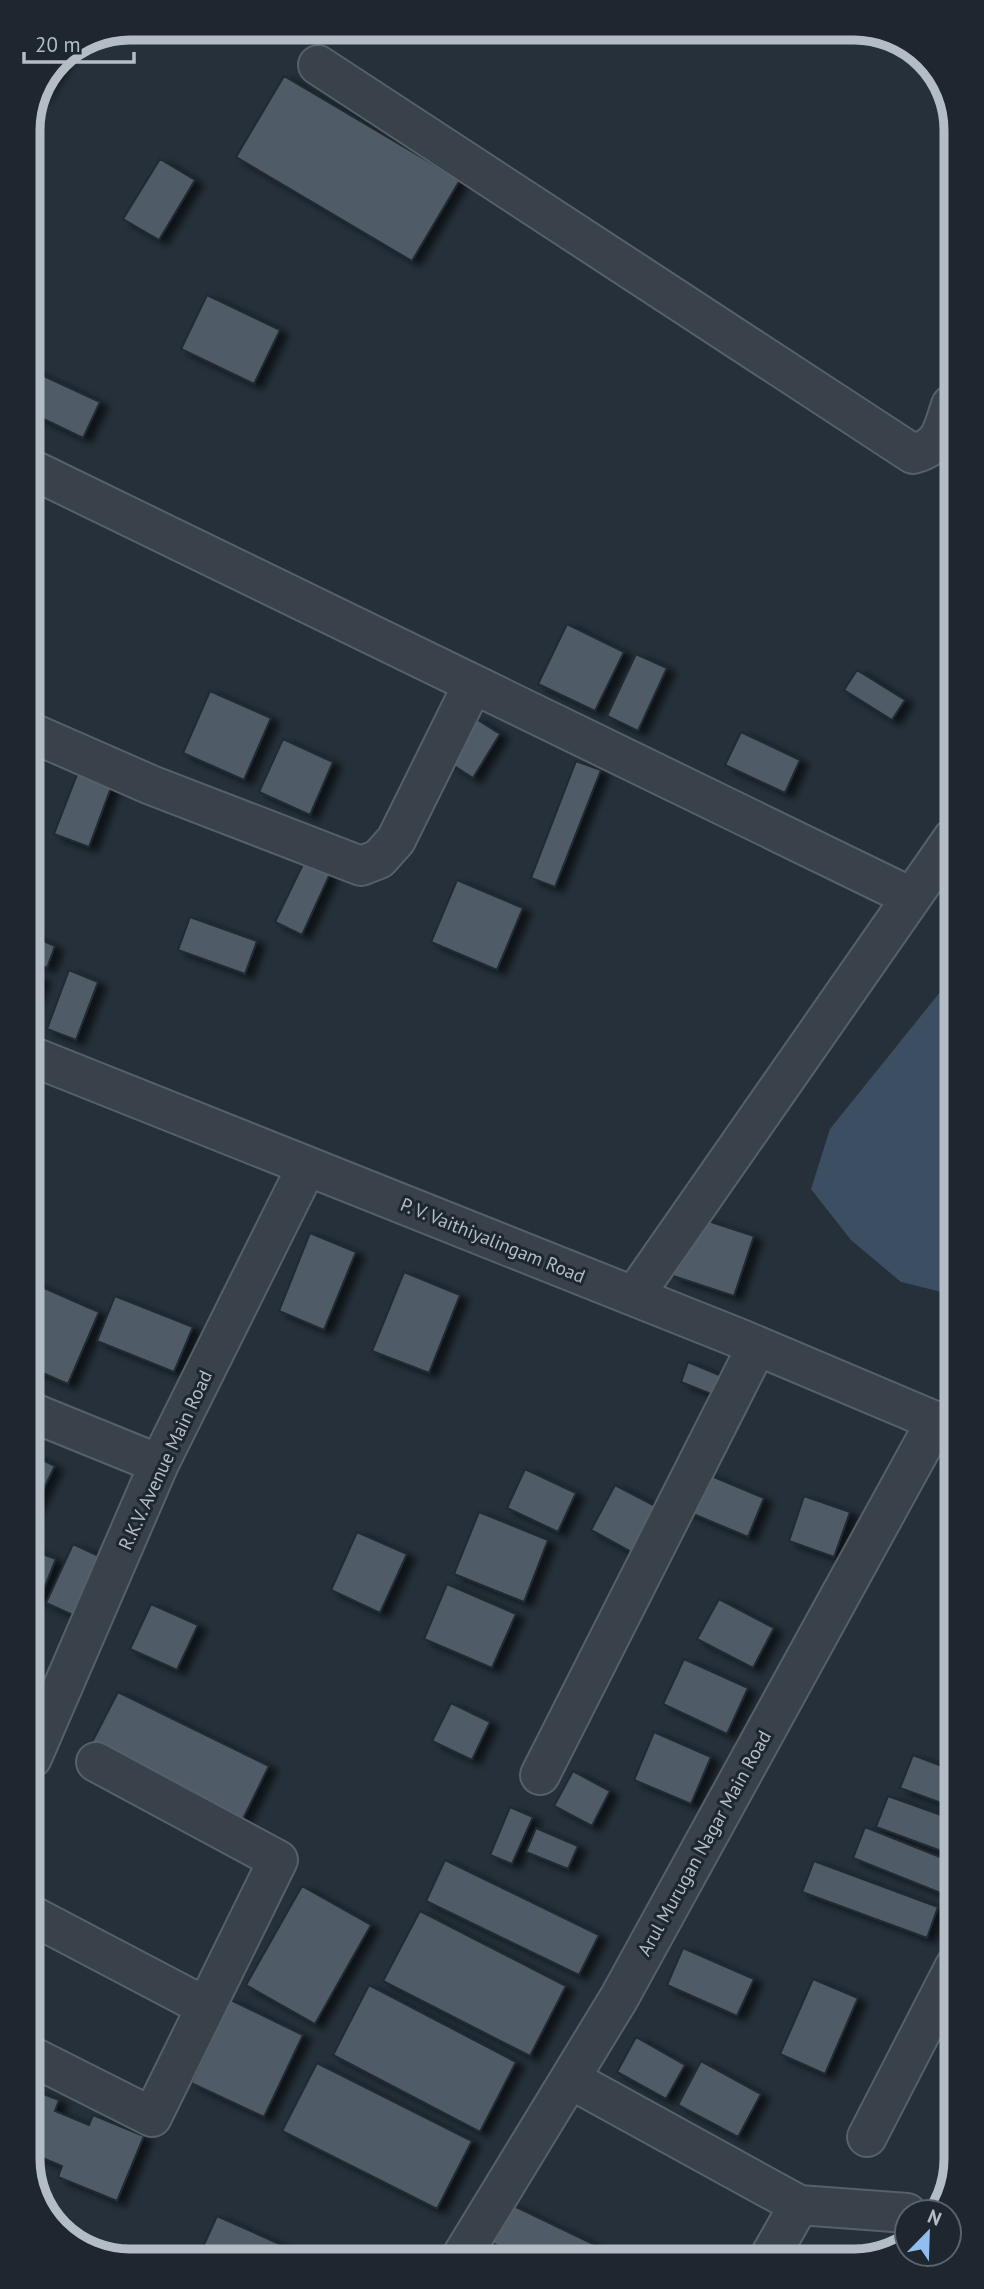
<svg xmlns="http://www.w3.org/2000/svg" width="984" height="2289" viewBox="0 0 984 2289" font-family="'PT Sans',sans-serif">
	<defs>
		<filter id="shadow"><feDropShadow dx="8" dy="4.5" stdDeviation="3.5" flood-color="#0009"/></filter>
	</defs>
	<rect width="100%" height="100%" fill="#25303a"/>
	<path fill="#3c4f62" d="M953 976 954 1295 901 1282 851 1240 811 1189 830 1129Z"/>
	<path fill="#505b67" stroke="#202931" stroke-width="2" filter="url(#shadow)" d="M67 54 39 100 58 58Z
		M284 76 460 180 412 261 236 157Z
		M160 159 195 180 159 240 123 219Z
		M207 295 280 330 254 384 181 349Z
		M31 370 100 402 83 438 29 412Z
		M567 624 624 652 595 711 538 684Z
		M636 654 667 668 638 731 607 716Z
		M857 670 905 700 892 720 844 690Z
		M210 691 271 718 244 780 183 753Z
		M475 718 500 734 473 778 448 762Z
		M741 732 800 760 785 793 725 765Z
		M283 739 333 762 310 815 259 792Z
		M576 761 601 770 555 887 531 878Z
		M78 772 112 785 89 847 54 834Z
		M304 862 330 874 302 935 275 922Z
		M457 880 523 908 497 970 431 942Z
		M190 917 257 941 245 974 178 950Z
		M30 935 55 946 47 968 30 961Z
		M69 970 98 982 76 1040 47 1029Z
		M30 973 42 978 34 999 30 998Z
		M693 1216 754 1236 734 1296 673 1276Z
		M310 1233 356 1252 324 1330 279 1311Z
		M404 1272 460 1295 429 1373 372 1351Z
		M35 1284 99 1312 68 1384 31 1368V1292Z
		M115 1296 193 1327 174 1372 97 1341Z
		M688 1362 729 1379 721 1398 681 1382Z
		M31 1454 55 1466 32 1512Z
		M525 1469 576 1493 558 1532 507 1508Z
		M702 1472 764 1498 748 1537 686 1511Z
		M615 1485 657 1507 633 1553 591 1530Z
		M804 1496 850 1512 834 1557 789 1541Z
		M479 1512 548 1540 524 1602 454 1574Z
		M357 1532 407 1554 380 1613 331 1590Z
		M73 1544 101 1557 75 1616 46 1603Z
		M32 1550 56 1559 39 1601 32 1598Z
		M447 1584 516 1614 492 1668 424 1639Z
		M719 1599 774 1628 753 1668 697 1639Z
		M151 1604 198 1625 177 1670 130 1649Z
		M684 1659 748 1688 727 1734 663 1704Z
		M118 1692 269 1766 242 1821 90 1746Z
		M451 1703 490 1722 472 1760 432 1741Z
		M654 1732 711 1757 691 1804 634 1780Z
		M913 1755 955 1771V1808L900 1788Z
		M573 1771 610 1791 592 1826 554 1806Z
		M888 1796 955 1820V1856L876 1827Z
		M510 1807 533 1817 512 1864 490 1855Z
		M865 1827 955 1863 943 1894 853 1858Z
		M536 1828 578 1846 568 1869 526 1852Z
		M445 1860 599 1935 579 1975 426 1901Z
		M814 1861 938 1907 927 1938 802 1892Z
		M302 1886 371 1925 315 2024 246 1985Z
		M420 1911 566 1986 530 2056 383 1981Z
		M683 1948 754 1979 737 2016 667 1985Z
		M813 1979 858 1998 825 2074 780 2054Z
		M369 1985 516 2062 480 2132 333 2055Z
		M231 2000 303 2035 264 2117 191 2083Z
		M636 2037 685 2065 666 2099 617 2072Z
		M701 2061 761 2094 738 2137 678 2105Z
		M317 2063 472 2141 437 2209 282 2131Z
		M33 2090 59 2100 55 2111 89 2125 93 2115 144 2136 117 2201 58 2177 62 2166 33 2154Z
		M510 2204 610 2252 607 2258H523L492 2243Z
		M217 2216 284 2246 278 2260H197Z"/>
	<g fill="none" stroke-linecap="round" stroke-linejoin="round">
		<defs>
			<path id="minor" d="M318 65 913 454C942 446 942 431 951 405
				M29 468 911 897
				M30 732 151 785 361 866 379 859 396 840 473 684
				M31 1056 741 1339 954 1429
				M634 1296 953 838
				M31 1412 159 1464
				M32 1758 159 1464 307 1166
				M540 1775 757 1346
				M33 1916 206 2007
				M33 2057 152 2117 278 1860 96 1762
				M570 2079 799 2205 907 2213
				M867 2137 955 1966
				M770 2256 799 2205
				M460 2259 619 1998 936 1421"/>
		</defs>
		<use href="#minor" stroke="#576068" stroke-width="42"/>
		<use href="#minor" stroke="#39424a" stroke-width="38"/>
	</g>
	<g text-anchor="middle" dominant-baseline="central" stroke-width="6" stroke-linejoin="round" paint-order="stroke">
		<g font-size="19" fill="#b4bdc6" stroke="#1e272f">
			<text transform="translate(493 1240) rotate(22)">P. V. Vaithiyalingam Road</text>
			<text transform="translate(165 1460) rotate(-65)">R.K.V. Avenue Main Road</text>
			<text transform="translate(704 1843) rotate(-61)">Arul Murugan Nagar Main Road</text>
		</g>
	</g>
	<path d="M0 0H984V2289H0ZM130 40H854A90 90 0 0 1 944 130V2159A90 90 0 0 1 854 2249H130A90 90 0 0 1 40 2159V130A90 90 0 0 1 130 40Z" fill="#1e272f" fill-rule="evenodd"/>
	<path fill="none" stroke="#b4bdc6" stroke-width="9" d="M130 40H854A90 90 0 0 1 944 130V2159A90 90 0 0 1 854 2249H130A90 90 0 0 1 40 2159V130A90 90 0 0 1 130 40Z"/>
	<g transform="translate(928 2233) rotate(23)"><circle r="33" fill="#1e272f" stroke="#5a636b" stroke-width="2"/>
	<path d="M0-5L12 26L0 18L-12 26Z" fill="#91beee"/>
	<text y="-10" font-size="19" font-weight="bold" text-anchor="middle" fill="#b4bdc6">N</text>
	</g>
	<path d="M24 52v10h110v-10" fill="none" stroke="#b4bdc6" stroke-width="3.5"/>
	<text x="35" y="52" font-size="21" fill="#b4bdc6" stroke="#1e272f" stroke-width="5" paint-order="stroke">20 m</text>
</svg>
